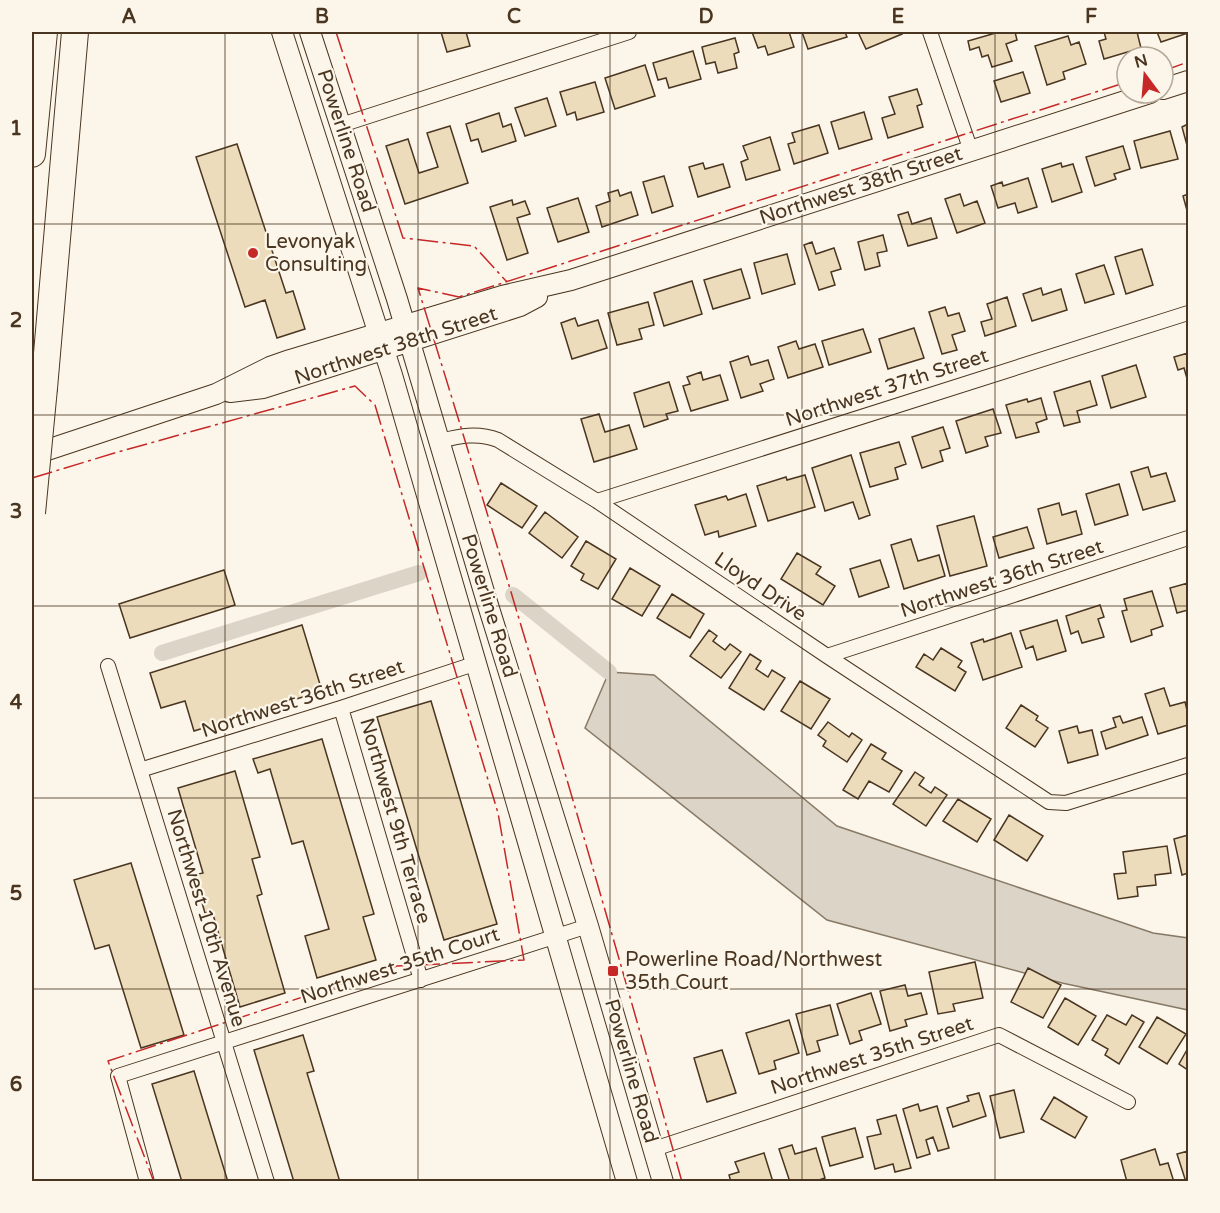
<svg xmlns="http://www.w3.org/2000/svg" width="1220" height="1213" viewBox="0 0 1220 1213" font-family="'Varela Round',sans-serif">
	<rect width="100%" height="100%" fill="#fbf6e9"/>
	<path fill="#dcd4c6" stroke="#887966" stroke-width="1.5" d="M609 672 654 675 837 826 1153 933 1188 938V1010L1062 983 827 920 585 728Z"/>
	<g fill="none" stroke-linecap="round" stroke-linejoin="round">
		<path stroke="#dcd4c6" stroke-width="16" d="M513 595 609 672
			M162 653 419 573"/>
	</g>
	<path fill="#ecdcbc" stroke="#4a3520" stroke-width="1.5" d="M441 32H466L470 46 447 52Z
		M752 32H789L794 47 768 55 765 46 758 48Z
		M802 32H845L847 37 808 49Z
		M858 32H901L902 34 866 49Z
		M999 32H1015L1017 40 1006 44 1012 61 992 67 988 55 982 57 979 47 970 50 968 41Z
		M1104 32H1137L1141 48 1104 59 1099 41 1106 39Z
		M1157 32H1188V33L1161 42Z
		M1068 36 1071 45 1079 42 1086 64 1063 72 1065 79 1047 85 1035 46Z
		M735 38 739 52 734 54 737 68 718 73 715 62 706 64 702 47Z
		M693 51 701 79 669 88 666 78 658 80 653 63Z
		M645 65 655 96 615 109 605 78Z
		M1023 72 1030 93 1001 102 994 81Z
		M595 82 604 112 577 120 575 112 567 115 560 92Z
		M917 89 922 104 917 106 923 127 888 138 882 118 895 114 889 97Z
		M547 98 556 126 525 136 515 108Z
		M864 112 872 139 839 149 831 122Z
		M499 113 503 127 511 124 516 141 482 152 478 139 471 141 466 124Z
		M1188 124V149L1182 127Z
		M819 125 828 153 794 164 788 144 795 142 792 133Z
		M450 126 468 183 405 204 386 146 408 139 419 173 438 167 427 133Z
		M1170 131 1178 159 1141 168 1134 141Z
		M770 137 780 170 746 180 741 162 748 159 743 146Z
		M237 144 286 293 293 291 305 329 277 338 265 300 245 307 196 157Z
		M1123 146 1130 169 1114 174 1116 179 1095 186 1086 157Z
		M703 163 705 169 723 164 730 187 698 197 689 167Z
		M1061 163 1062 167 1073 164 1082 192 1052 202 1042 169Z
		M664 176 673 206 652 213 643 182Z
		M1028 178 1037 207 1018 213 1015 203 998 208 991 186 1002 182 1003 186Z
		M618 190 620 196 631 192 638 215 602 227 596 206 610 201 608 193Z
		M960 194 964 206 977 201 985 223 957 233 945 199Z
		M1188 194V214L1183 196Z
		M578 198 589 232 558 242 547 208Z
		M512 200 513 205 525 201 530 214 517 218 528 253 507 260 490 207Z
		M908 212 912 224 931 218 937 238 908 246 898 215Z
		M883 235 887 251 877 253 880 266 865 270 858 242Z
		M812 242 816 254 834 248 841 269 831 272 835 285 819 290 804 245Z
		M1142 249 1153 285 1126 294 1115 257Z
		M787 254 795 284 762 294 754 263Z
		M1104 265 1114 294 1085 303 1076 274Z
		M741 269 750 298 713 309 704 280Z
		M692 281 702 314 664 326 654 293Z
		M1041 288 1043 295 1061 289 1067 310 1032 321 1023 294Z
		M1007 297 1016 326 985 336 981 322 992 319 987 304Z
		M648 302 654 325 639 329 642 339 617 345 608 313Z
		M945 307 948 316 959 313 965 331 952 335 957 350 942 354 929 312Z
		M575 318 578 326 598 320 607 348 572 359 561 323Z
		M914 328 924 358 888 369 879 339Z
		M863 329 871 352 829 365 822 341Z
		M796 341 799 349 815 344 823 367 788 378 778 347Z
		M1188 353V382L1184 368 1178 370 1174 357Z
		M748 356 751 365 768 360 774 379 760 384 763 391 741 398 730 362Z
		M1136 365 1146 397 1111 408 1102 376Z
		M701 372 703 380 720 375 728 400 691 411 683 386 690 384 687 377Z
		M1090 381 1097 405 1077 411 1080 422 1064 426 1054 392Z
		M669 382 678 411 666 414 668 419 644 427 634 393Z
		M1041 398 1047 419 1036 423 1039 432 1016 438 1006 405 1027 399 1028 402Z
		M993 409 1001 433 985 437 988 446 966 453 956 421Z
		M599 414 605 432 629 425 637 449 594 462 581 419Z
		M943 427 950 448 940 451 943 461 922 468 912 437Z
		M899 442 906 464 895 468 898 479 870 487 860 453Z
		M851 455 870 515 859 519 853 502 825 511 812 468Z
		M1148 467 1151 477 1166 473 1175 501 1143 510 1131 472Z
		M805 475 815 507 768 521 757 486 786 477 787 480Z
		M501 483 537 506 522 528 487 505Z
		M1119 484 1128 515 1095 525 1086 494Z
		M746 494 756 526 719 537 718 531 705 535 695 505 726 496 728 500Z
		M1059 503 1062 515 1076 511 1082 534 1047 544 1038 509Z
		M545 512 578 537 562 558 529 533Z
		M974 516 987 566 950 576 937 526Z
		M1027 527 1034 548 999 558 993 537Z
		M911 539 918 561 939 555 945 576 904 589 891 545Z
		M586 541 616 559 598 589 581 580 584 574 571 566Z
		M797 553 821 567 816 574 835 586 823 605 781 579Z
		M880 560 889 587 859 597 850 569Z
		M630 568 660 586 642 616 612 599Z
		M224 570 235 605 130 638 119 604Z
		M1188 583V610L1177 613 1170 588Z
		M1152 591 1163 626 1151 630 1152 635 1131 642 1122 611 1127 610 1124 599Z
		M672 594 704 614 690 638 657 618Z
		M1100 605 1104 617 1098 619 1104 637 1082 643 1078 631 1071 634 1066 616Z
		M1057 620 1066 651 1037 660 1033 646 1026 649 1020 631Z
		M302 625 322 691 194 731 185 701 161 708 150 673Z
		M709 630 717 636 713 641 725 650 730 644 741 652 721 678 690 656Z
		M1011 633 1022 667 983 680 971 643 983 639 984 642Z
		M941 648 962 661 958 667 966 672 955 691 916 667 924 654 933 660Z
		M750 654 761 661 756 669 768 677 772 670 785 678 764 710 729 688Z
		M800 681 830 699 811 729 781 711Z
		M1164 688 1170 706 1185 702 1188 714V725L1158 734 1145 694Z
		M431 701 497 924 444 940 377 717Z
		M1021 705 1038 716 1036 720 1048 728 1035 747 1006 728Z
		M1120 716 1123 723 1142 717 1148 735 1106 749 1101 732 1116 727 1113 718Z
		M828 722 849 737 852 733 862 740 847 762 823 746 826 741 818 735Z
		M1077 726 1079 733 1092 730 1098 755 1068 763 1059 731Z
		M322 739 374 914 363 917 376 960 317 978 305 936 329 929 303 841 292 844 270 769 258 773 253 759Z
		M871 744 886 753 882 759 902 771 889 792 869 781 858 799 843 790Z
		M235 771 260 857 252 859 262 894 257 896 285 993 240 1007 212 911 205 913 194 875 203 873 178 788Z
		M915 772 924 778 919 785 931 793 935 787 947 795 926 826 893 804Z
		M958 799 991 819 977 842 943 821Z
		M1009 815 1043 836 1027 861 994 840Z
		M1188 835V873L1182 875 1174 839Z
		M1167 846 1171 873 1155 875 1156 885 1137 887 1138 896 1118 899 1114 874 1126 873 1123 852Z
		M131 863 184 1035 141 1048 109 945 95 949 74 880Z
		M975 962 983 998 953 1004 955 1011 938 1014 929 972Z
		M1028 968 1061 985 1043 1018 1011 1002Z
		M905 985 908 996 921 993 927 1014 905 1020 907 1026 890 1031 880 991Z
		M871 993 881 1024 859 1031 862 1040 850 1044 837 1004Z
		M1065 998 1096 1016 1078 1045 1048 1027Z
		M830 1005 838 1035 817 1041 820 1051 807 1055 796 1014Z
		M1107 1015 1126 1025 1132 1015 1144 1022 1119 1064 1105 1055 1108 1049 1092 1040Z
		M1157 1017 1186 1034 1167 1064 1139 1047Z
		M789 1020 799 1053 774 1061 776 1069 759 1074 746 1033Z
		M303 1035 314 1071 307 1073 340 1182H294L254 1050Z
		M1188 1048V1070L1179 1064Z
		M722 1050 736 1093 707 1102 694 1058Z
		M194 1071 228 1182H182L152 1084Z
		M1014 1090 1024 1132 1000 1138 990 1096Z
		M979 1093 986 1116 953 1127 947 1108 969 1101 967 1096Z
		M1054 1097 1087 1117 1075 1138 1041 1119Z
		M918 1104 920 1111 937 1106 949 1148 938 1151 933 1137 926 1140 930 1154 917 1158 903 1109Z
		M896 1115 911 1168 895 1172 893 1164 875 1169 867 1137 881 1134 877 1120Z
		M855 1128 863 1157 830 1166 822 1137Z
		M792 1145 795 1154 816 1148 825 1178 813 1182H790L779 1149Z
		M1155 1149 1160 1165 1168 1163 1174 1182H1127L1121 1160Z
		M1188 1151V1182H1186L1177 1154Z
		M764 1153 773 1182H731L729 1175 739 1172 735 1162Z"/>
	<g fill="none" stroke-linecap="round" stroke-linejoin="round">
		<defs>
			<path id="street" d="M930 32 971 151
				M341 125 629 32
				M439 441C460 436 477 432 498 440L597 501 827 656 1049 802 1066 803 1188 765
				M597 501 1188 313
				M827 656 1188 538
				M108 666 267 1182
				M341 708 421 980
				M140 770 341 708 477 663
				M654 1149 999 1035 1128 1102
				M147 1182 118 1076 588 926"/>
			<path id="secondary" d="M282 32 392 375 627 1182
				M310 32 397 299 487 602 588 926 663 1182
				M1163 89 1188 81
				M230 392 263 388 520 306 537 297
				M32 455 216 394 270 367 290 360 502 296 571 280 1150 93"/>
			<path id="highway" d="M32 154 44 32
				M44 388 75 32"/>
		</defs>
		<use href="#street" stroke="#4a3520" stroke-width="16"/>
		<use href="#secondary" stroke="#4a3520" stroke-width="22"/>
		<use href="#highway" stroke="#4a3520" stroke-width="28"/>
		<use href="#street" stroke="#fbf6e9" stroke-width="14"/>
		<use href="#secondary" stroke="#fbf6e9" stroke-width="20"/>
		<use href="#highway" stroke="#fbf6e9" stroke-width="26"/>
		<defs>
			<path id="highway-bridge" d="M32 513 44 388"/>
		</defs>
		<use href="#highway-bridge" stroke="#4a3520" stroke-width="28" stroke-linecap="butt"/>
		<use href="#highway-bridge" stroke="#fbf6e9" stroke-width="26"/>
		<path stroke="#c62828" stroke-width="1.5" stroke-dasharray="21 4.5 3 4.5" stroke-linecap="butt" d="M336 32 403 238 474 246 507 282
			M1163 71 1188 62
			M32 478 118 452 355 386 375 405 498 813 524 960 397 966 108 1061 154 1182
			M682 1182C599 882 510 585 418 288L459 297 1127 82"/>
	</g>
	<path fill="none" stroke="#4a3520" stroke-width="1.5" stroke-opacity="0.55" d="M225 32V1182M418 32V1182M610 32V1182M802 32V1182M995 32V1182M32 224H1188M32 415H1188M32 606H1188M32 798H1188M32 989H1188"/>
	<g fill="#c62828" stroke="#fbf6e9" stroke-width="2">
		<circle cx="253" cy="253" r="6"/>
		<rect x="607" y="965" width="12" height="12" rx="3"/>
	</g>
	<g text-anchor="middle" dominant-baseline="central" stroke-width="4.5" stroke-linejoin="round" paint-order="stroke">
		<g font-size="20" fill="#4a3520" stroke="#fbf6e9">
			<text transform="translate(346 141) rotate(72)">Powerline Road</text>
			<text transform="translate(861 186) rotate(-18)">Northwest 38th Street</text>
			<text transform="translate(396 346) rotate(-18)">Northwest 38th Street</text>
			<text transform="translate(887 388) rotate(-18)">Northwest 37th Street</text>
			<text transform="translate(1002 579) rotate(-18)">Northwest 36th Street</text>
			<text transform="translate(760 587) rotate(34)">Lloyd Drive</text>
			<text transform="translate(489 606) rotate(73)">Powerline Road</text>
			<text transform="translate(303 699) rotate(-18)">Northwest 36th Street</text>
			<text transform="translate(395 821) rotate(74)">Northwest 9th Terrace</text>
			<text transform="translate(206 918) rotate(73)">Northwest 10th Avenue</text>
			<text transform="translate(400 966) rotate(-18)">Northwest 35th Court</text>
			<text transform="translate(872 1056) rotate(-18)">Northwest 35th Street</text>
			<text transform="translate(631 1071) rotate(74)">Powerline Road</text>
		</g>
		<g font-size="20" fill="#4a3520" stroke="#fbf6e9" text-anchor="start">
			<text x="265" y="242">Levonyak<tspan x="265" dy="23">Consulting</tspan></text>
			<text x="625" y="960">Powerline Road/Northwest<tspan x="625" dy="23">35th Court</tspan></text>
		</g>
	</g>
	<rect width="1220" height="1213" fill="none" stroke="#fbf6e9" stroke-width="66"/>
	<g transform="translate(1145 75) rotate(344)"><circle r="28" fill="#fbf6e9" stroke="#b4a999" stroke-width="1.5"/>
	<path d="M0-4.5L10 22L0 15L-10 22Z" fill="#c62828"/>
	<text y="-9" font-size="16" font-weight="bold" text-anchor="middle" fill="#4a3520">N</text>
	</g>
	<rect x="33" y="33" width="1154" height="1147" fill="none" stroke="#4a3520" stroke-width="2"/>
	<g font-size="20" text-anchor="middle" font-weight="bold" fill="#4a3520">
		<text x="129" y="23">A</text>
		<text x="322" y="23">B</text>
		<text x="514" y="23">C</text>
		<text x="706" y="23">D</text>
		<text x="898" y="23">E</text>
		<text x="1091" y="23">F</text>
		<text x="16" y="135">1</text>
		<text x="16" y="327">2</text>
		<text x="16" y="518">3</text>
		<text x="16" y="709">4</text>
		<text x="16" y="900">5</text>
		<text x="16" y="1091">6</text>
	</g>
</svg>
